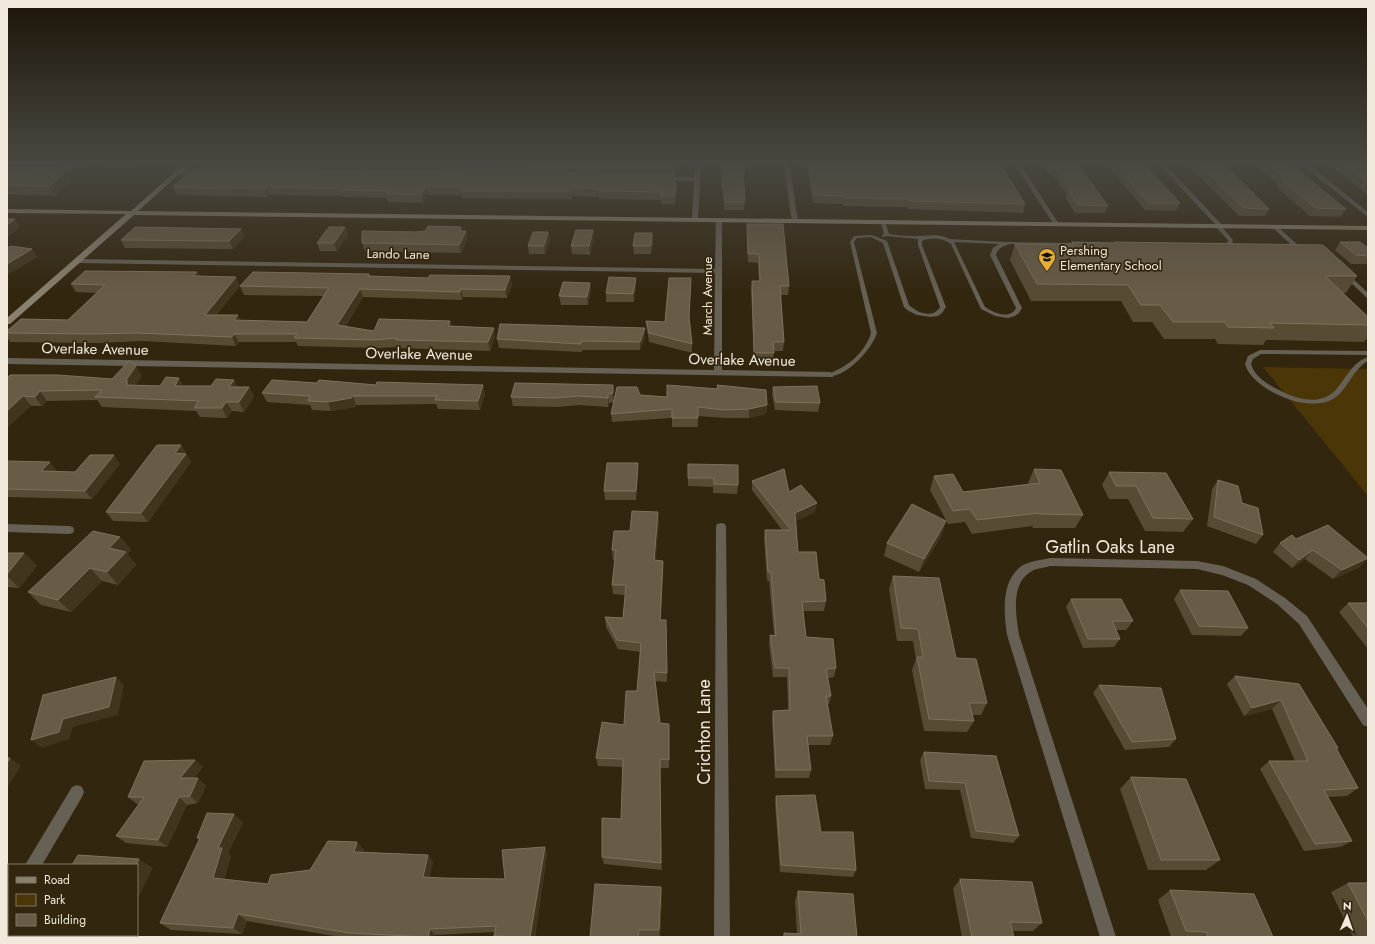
<svg xmlns="http://www.w3.org/2000/svg" width="1375" height="944" viewBox="0 0 1375 944" font-family="Jost,sans-serif">
	<rect width="100%" height="100%" fill="#32260e"/>
	<path fill="#4b3607" d="M1263 367 1368 369V496Z"/>
	<g fill="none" stroke-linecap="round" stroke-linejoin="round">
		<path fill="#666055" fill-rule="evenodd" d="M881 221 885 222 889 234C896 235 904 236 911 236 923 237 939 232 949 239L1006 242 1079 243 1081 244 1079 245 1010 244C1003 246 998 248 996 255L1022 308 1019 313 1015 316 1008 318 995 316 981 309 951 244C942 238 932 237 922 241V245L946 307 942 313 938 316 931 317 917 315 907 310 904 307 883 243 871 237 857 238 854 242 877 333C872 349 846 378 828 376L827 375 828 374C847 367 865 353 871 333L850 242 854 236 872 235 887 241 909 305C917 313 933 319 940 307L918 245V239L887 236 882 237V235L884 234 881 222ZM954 242 999 244 993 248 990 255 1016 308C1010 320 994 313 985 307Z
			M1217 226H1221L1233 240 1231 246 1222 247 1220 246 1227 244 1228 240 1217 228Z
			M1273 226H1277L1302 249V251H1298L1273 228Z
			M1347 274 1349 275 1368 293V298L1366 297 1345 277V275Z
			M1260 350 1368 351V355L1261 354 1253 359 1251 364C1255 377 1267 384 1279 390 1298 400 1323 407 1338 387 1347 376 1353 362 1368 357V361C1352 370 1348 390 1333 399 1309 414 1252 390 1245 364L1248 356Z"/>
		<path fill="#666055" fill-rule="evenodd" d="M81 162H91C69 175 31 170 7 170V166H58Z
			M695 162H701L698 219 695 221 692 219 694 181H662L659 179 662 177H694Z
			M783 162H789L798 221 795 223 792 221Z
			M1013 162H1019L1059 224 1058 225H1054Z
			M1156 162H1163L1223 226V228H1219Z
			M1298 162H1305L1368 212V217Z
			M178 171H202L205 173 202 175 176 174 175 173Z
			M719 218 722 220V370L830 372 834 375 833 377 7 364V358L714 370 715 273 77 263 73 261 77 259 715 269 716 220Z
			M721 523 725 524 726 527 730 937H714L716 527 717 524Z
			M7 524 69 526 73 527 74 530 73 533 69 534 7 532Z
			M1050 558 1197 561 1223 566 1256 579 1285 598 1307 616 1368 709V727L1363 725 1299 624 1277 604 1248 585 1222 575 1197 569 1050 566C1044 568 1037 568 1032 571 1010 583 1016 615 1019 635L1116 937H1100L1007 635C1004 613 1000 580 1023 565 1031 561 1041 560 1050 558Z
			M77 785 82 787 84 792 82 797 42 865H25L72 787Z
			M9 897V916L7 917V898Z"/>
		<path fill="#8a806e" fill-rule="evenodd" d="M186 162H193L138 211 1368 226V230L134 215 10 324H7V318L126 214 7 213V209L131 211Z"/>
	</g>
	<path fill="#584b34" d="M107 162H139L133 168 110 167Z
		M677 162 675 175H674V183H676V191L675 204H661V200L599 199V197L572 196V199H520L462 198V195H428L423 203 388 202 387 198 340 197V196L270 195 268 197 177 195 173 187 204 169 201 163Z
		M721 162H745V176H744L745 202 744 210H724V193H722Z
		M806 162H999L1025 204 1023 213 908 209 907 207 843 206V204L813 203Z
		M1038 162H1076L1108 206 1105 213H1075L1066 199 1067 195 1052 174H1048L1042 165H1040Z
		M1104 162H1142L1180 203 1176 211 1145 210Z
		M1185 162H1222L1269 209 1265 216H1239Z
		M1252 162H1288L1346 209 1341 217 1310 216 1277 187 1279 185Z
		M1326 162H1365L1368 164V195Z
		M7 171 65 172 71 181 55 196 7 194Z
		M747 224 789 286 788 295H780L784 342 783 351H774L773 362H754L751 289 752 281H759L758 263 748 262 747 232Z
		M345 227 348 235 337 251H320L317 243Z
		M461 227 462 231H466L467 239 461 253 365 251 362 243 416 232Z
		M241 229 244 237 233 249 125 248 121 240Z
		M548 232 550 240 545 254H529L528 246Z
		M652 233 653 241 651 254H634L633 246Z
		M594 238 590 255 572 254 571 246Z
		M1072 242 1114 243V242L1357 276 1346 293H1343L1368 317V337L1364 342 1266 340 1263 345 1218 344 1215 339H1164L1152 322H1133L1121 301H1031L1010 260 1015 244 1071 245Z
		M1340 242 1368 248V264H1351L1335 250Z
		M197 272 200 276 240 286 216 315 240 320 307 322 323 296 244 295 240 286 369 274 370 276 512 284 507 298 463 297 462 300 363 297 345 327 374 331 450 321 452 326 495 336 490 351 399 348V347L378 348 298 346 296 342H239L236 346 142 341 98 343 10 342 7 337V331L68 320 97 293 76 292 71 284Z
		M590 283 591 291 588 305H561L559 296Z
		M636 286 634 302H606V293Z
		M691 287 689 319 692 344V353L649 342 647 330 646 321 665 322Z
		M645 337 640 350H582V352L499 348 497 339Z
		M142 376 135 385 249 387 254 396 244 412 232 411 227 418 200 417 196 411 102 407 97 400 47 401 42 406H31L7 377 112 379Z
		M717 385 767 405 766 414 749 418H725L698 416V427H672V418L612 422 611 414 640 395 667 397 717 389Z
		M773 387 820 403 818 412 775 410 772 395Z
		M262 393 485 394 480 410 438 409 436 404 356 405 355 407 331 411 312 410 310 405 267 402Z
		M613 393 614 402 609 403 608 407 579 405 557 407 513 406 511 397Z
		M181 445 191 462 148 522 113 521 106 512Z
		M7 461 57 471 56 472H75L120 464 92 499 7 497Z
		M638 463V472L636 500H605L604 491Z
		M688 464 738 485 737 494 713 493V487L688 486Z
		M1034 469 1083 515 1075 528H1033L1032 526 972 534 965 522 948 524 930 490 934 476 963 492 1029 484 1028 483Z
		M1109 472 1166 473 1193 519 1183 532 1145 531 1128 499H1109L1102 485Z
		M1218 480 1242 503 1263 535 1256 544 1207 526 1212 489Z
		M752 481 789 492 815 512 796 521 798 552 819 579 826 601 824 611H803L806 637 836 668 834 677 828 678 831 696 829 704H827L833 736 830 745H808L811 770 809 778H775L772 720 773 711 788 710 787 677H773L769 644 770 635H774L769 581H767L764 539 765 530H782L752 490Z
		M659 521 655 560 663 561V570L661 620H666L667 682 655 681 660 723 669 732V768H660L662 870 604 864 602 857 621 819 623 767 598 766 596 758 624 725 637 691 640 652 618 649 606 627 605 617 623 618 625 595 613 594 612 585 615 560H613L612 550 630 531Z
		M942 535 919 572 884 556 887 543Z
		M120 537 131 550 127 554 136 565 118 585 102 581 71 612 41 605 28 592Z
		M1296 539 1360 567 1333 579 1305 559 1292 568 1273 552 1280 543Z
		M7 553H24L37 566 19 588 7 587Z
		M893 576 956 658 987 703 981 715H972L974 721 967 732 924 731 912 670 916 659 913 641H897L889 589Z
		M1180 590 1248 628 1241 636 1192 635 1174 599Z
		M1071 599 1133 621 1126 630H1116L1120 639 1114 647 1083 648 1066 607Z
		M1348 603H1368V649L1339 612Z
		M1235 676 1299 684 1338 748 1337 749 1358 788 1347 796 1327 797 1352 841 1340 847 1304 851 1260 769 1269 761H1295L1272 709 1244 716 1227 684Z
		M1099 685 1176 739 1169 747 1125 750 1093 693Z
		M924 752 996 756 1019 836 1013 843 971 838 960 790 925 789 920 760Z
		M195 760 203 767 194 778 206 786 198 803 187 805 167 847 126 843 116 836 139 804H137L128 797Z
		M1131 777 1220 860 1206 870H1148L1120 789Z
		M776 796 821 832 856 870 853 877 780 872 775 803Z
		M243 822 228 853 231 856 224 880 268 884 310 870 357 842 364 850 363 852 428 855 433 862 429 877 442 878 505 879 545 847 547 854 535 937H495L494 936 495 932 435 935V937H340L247 921 242 934 171 930 160 923 200 840 197 838Z
		M960 879 1042 923 1033 931H1012L1014 937H962L953 889Z
		M1348 883H1368V937H1353L1331 892Z
		M661 887 662 896 660 937H590Z
		M1170 890 1273 937H1171L1158 900Z
		M798 891 857 937H783L784 933 797 934 795 901Z"/>
	<path fill="#42351d" d="M130 162H139L133 168Z
		M676 162H677L675 175V168Z
		M65 172 71 181 55 196 49 187Z
		M676 183V191L675 204V196Z
		M267 187 270 195 268 197 265 189Z
		M426 187 428 195 423 203 421 195Z
		M572 188V199L571 191Z
		M15 219 20 227 7 237V225Z
		M345 227 348 235 337 251 334 243Z
		M241 229 244 237 233 249 229 241Z
		M593 230 594 238 590 255 589 246Z
		M466 231 467 239 461 253 459 245Z
		M548 232 550 240 545 254 544 246Z
		M652 233 653 241 651 254V246Z
		M32 249 38 257 7 275V264Z
		M197 272 201 280 193 276Z
		M510 276 512 284 507 298 505 290Z
		M236 277 240 286 209 323 205 315Z
		M636 278V286L634 302 633 294Z
		M691 278V287L689 324V316Z
		M590 283 591 291 588 305 587 297Z
		M360 289 363 297 340 334 337 325Z
		M461 289 463 297 462 300 460 292Z
		M238 315 242 324 234 320Z
		M450 321 452 329 448 326Z
		M494 328 495 336 490 351 488 342Z
		M645 328V337L640 350V342Z
		M234 334 239 342 236 346 232 337Z
		M136 366 142 376 133 389 127 385 126 380Z
		M179 378 184 387 175 386Z
		M234 380 239 389 229 387Z
		M483 385 485 394 480 410 478 401Z
		M249 387 254 396 244 412 239 402Z
		M40 391 47 401 42 406 35 397Z
		M608 394 609 403 608 407Z
		M23 396 31 406 7 428V411Z
		M353 396 356 405 355 407 331 411 328 402Z
		M226 402 232 411 227 418 222 408Z
		M767 405 766 414 749 418V409Z
		M181 445 191 462 148 522 141 513 175 453Z
		M114 455 120 464 92 499 85 491Z
		M50 462 57 471 48 480 41 471Z
		M638 463V472L636 500V491Z
		M817 503 815 512 794 522 795 513Z
		M658 512 659 521 655 570 654 560Z
		M946 521 942 535 919 572 924 559Z
		M120 537 131 550 127 554 136 565 118 585 107 572 109 548Z
		M1313 550 1305 559 1292 568 1299 560Z
		M24 553 37 566 19 588 7 576V574Z
		M1368 558 1360 567 1333 579 1342 570Z
		M663 561V570L660 629V620Z
		M90 568 102 581 71 612 58 600Z
		M116 677 124 685 118 715 73 727 69 739 42 748 31 740 63 719Z
		M1281 700 1272 709 1244 716 1252 708Z
		M10 758 21 766 7 788V763Z
		M660 759V768L662 870 661 863Z
		M195 760 203 767 189 785 180 778Z
		M198 778 206 786 198 803 190 796Z
		M179 797 187 805 167 847 158 840Z
		M234 814 243 822 228 853 231 856 222 886 213 878 218 848Z
		M357 842 364 850 361 860 354 852Z
		M545 847 547 854 535 937H530Z
		M428 855 433 862 428 884 423 877Z
		M139 859 153 868 137 900V865H136Z
		M661 887 662 896 660 937 659 930Z
		M238 914 247 921 242 934 233 928Z
		M430 929 435 935V937H428Z
		M99 935H119L118 937H98Z"/>
	<path fill="#695c46" stroke="#7e725d" d="M202 162H676L675 168Z
		M722 162H745V169H743L745 202H724V186H722Z
		M808 162H999L1025 204 910 201 909 199 845 198 844 196 814 195Z
		M1048 162H1076L1108 206 1078 205 1069 191H1072L1054 166H1050Z
		M1113 162H1142L1180 203H1148Z
		M1196 162H1222L1269 209 1244 208Z
		M1265 162H1288L1346 209 1315 208 1282 180H1286Z
		M1340 162H1365L1368 164V183Z
		M193 169 674 175V183H676L675 196H661L662 192 599 191V189L572 188 571 191H461L462 187H426L421 195 386 194 389 191 338 190 339 188 267 187 265 189 173 187Z
		M7 171 65 172 49 187 7 185Z
		M7 219H15L7 225Z
		M747 224H783L789 286H780L784 342H773L774 353H754L752 281H760L759 254H748Z
		M428 226 461 227 459 231H466L459 245 362 243V231L416 232 425 231Z
		M135 227 241 229 229 241 121 240Z
		M329 227H345L334 243H317Z
		M576 230H593L589 246H571Z
		M533 232H548L544 246H528Z
		M635 233H652L651 246H633Z
		M1072 242 1115 243 1114 242 1323 245 1357 276H1325L1368 317V325L1270 323 1274 328 1228 327 1225 322H1173L1160 305H1141L1128 285 1037 284 1015 244 1073 245Z
		M1340 242H1360L1368 248V256L1356 255Z
		M11 246 32 249 7 264V248Z
		M85 271 197 272 193 276 236 277 205 315H238L234 320 307 322 329 288 240 286 253 272 369 274 368 276 428 278 430 275 510 276 505 290 461 289 460 292 360 289 337 325 374 331 379 319 450 321 448 326 494 328 488 342 396 340 397 338 375 340 294 338 297 334H234L232 337 137 333 92 334 7 333V331L21 319 68 320 105 285 71 284Z
		M609 277 636 278 633 294 606 293Z
		M669 278H691L689 316 692 344 649 333 646 321 665 322Z
		M563 282 590 283 587 297 559 296Z
		M500 324 645 328 640 342 581 341V344L497 339Z
		M129 361 136 366 126 380H127V385L160 386 166 377 179 378 175 386H211L216 379 234 380 229 387H249L239 402H226L222 408H194L199 401 95 397 102 390 40 391 35 397 23 396 7 411V377H8L10 375H58L112 379Z
		M272 380 317 383 319 380 376 385 377 382 483 385 478 401 435 400 437 396H353L351 398 328 402 308 401 310 396 262 393Z
		M515 383 613 385V393L608 394V398L578 396 556 398 511 397Z
		M667 385 718 389 717 385 766 390 767 405 749 409 725 410 698 407V418H672V409L611 414 617 387H637L640 395 667 397Z
		M817 386 820 403 776 402 773 387Z
		M157 445H181L175 453 186 454 141 513 106 512Z
		M90 455H114L85 491 7 489V461L50 462 41 471 75 472Z
		M607 463H638L636 491H604Z
		M688 464 738 465V485L714 484V478H688Z
		M784 469 789 492 801 485 817 503 795 513 798 552H816L819 579 824 580 826 601 802 602 806 637 833 639 836 668 826 669 831 696H826L833 736H807L811 770H776L773 711 790 710 789 668H775L770 635 776 636 771 572H768L765 530H791L752 481Z
		M1034 469 1061 470 1083 515 1039 514V513L977 520 970 509 953 511 934 476 953 474 963 492 1040 483Z
		M1109 472 1166 473 1193 519 1153 518 1136 486H1116Z
		M1218 480 1238 486 1242 503 1258 508 1263 535 1214 517Z
		M912 504 946 521 924 559 887 543Z
		M632 511 658 512 654 560 663 561 660 620H666L667 673 654 672 660 723 669 724V760L660 759 661 863 602 857V818L621 819 623 759 596 758 602 722 624 725 626 691H637L641 643 617 640 605 617 623 618 626 585H612L616 550H612L614 531H630Z
		M1328 525 1368 558 1342 570 1313 550 1299 560 1280 543 1292 535 1296 539Z
		M93 531 120 537 109 548 126 552 107 572 90 568 58 600 28 592Z
		M7 553H24L7 574Z
		M893 576 939 578 956 658 976 659 987 703H969L974 721 929 719 917 657H923L918 629 901 628Z
		M1180 590 1228 591 1248 628 1199 626Z
		M1071 599H1121L1133 621H1112L1120 639H1088Z
		M1348 603H1368V628Z
		M1235 676 1299 684 1338 748H1336L1358 788 1324 790 1352 841 1315 844 1269 761H1308L1281 700 1252 708Z
		M116 677 109 707 63 719 59 732 31 740 43 695Z
		M1099 685 1161 688 1176 739 1132 742Z
		M924 752 996 756 1019 836 976 831 965 783 929 781Z
		M7 758H10L7 763Z
		M195 760 180 778H198L190 796 179 797 158 840 116 836 144 797H128L144 761Z
		M1131 777 1186 779 1220 860H1161Z
		M815 795 821 832H853L856 870 781 865 776 796Z
		M207 813 234 814 218 848H222L213 878 268 884 271 875 310 870 328 841 357 842 354 852 428 855 423 877 442 878 505 879 502 850 545 847 530 937 494 936 496 926 430 929 428 937 349 933 238 914 233 928 160 923 200 838H197Z
		M78 855 139 859 136 865H72Z
		M960 879 1032 882 1042 923 1010 922 1014 937H972Z
		M1348 883H1368V921Z
		M595 884 661 887 659 930H639L638 937H590Z
		M1170 890 1254 894 1273 937H1208L1206 932 1186 931Z
		M798 891 853 894 857 937H784V933L801 934Z
		M49 935H99L98 937H48Z"/>
	<linearGradient id="sky" x2="0" y2="1"><stop stop-color="#1c1508"/><stop offset="0.55" stop-color="#494741"/><stop offset="1" stop-color="#494741" stop-opacity="0"/></linearGradient>
	<rect width="1375" height="295" fill="url(#sky)"/>
	<defs>
		<symbol id="school-pin" viewBox="-11 -11 22 30"><path d="M0 17L-7.5 6A9.5 9.5 0 1 1 7.5 6Z" fill="#e5ad35" stroke="#32260e"/><path d="M0-5L7-2L0 1L-7-2ZM-4 1L0 2.5L4 1V4Q0 6-4 4Z" fill="#111"/></symbol>
	</defs>
	<g fill-rule="evenodd">
		<use href="#school-pin" x="1037" y="247" width="20" height="27"/>
	</g>
	<g text-anchor="middle" dominant-baseline="central" stroke-width="3.5" stroke-linejoin="round" paint-order="stroke">
		<g font-size="13" fill="#f1e9db" stroke="#32260e" text-anchor="start">
			<text x="1060" y="250">Pershing<tspan x="1060" dy="15">Elementary School</tspan></text>
		</g>
		<g font-size="13" fill="#f1e9db" stroke="#32260e">
			<text transform="translate(398 254) rotate(1)">Lando Lane</text>
			<text transform="translate(707 296) rotate(-90)">March Avenue</text>
		</g>
		<g font-size="15" fill="#f1e9db" stroke="#32260e">
			<text transform="translate(95 349) rotate(1)">Overlake Avenue</text>
			<text transform="translate(419 354) rotate(1)">Overlake Avenue</text>
			<text transform="translate(742 360) rotate(1)">Overlake Avenue</text>
		</g>
		<g font-size="18" fill="#f1e9db" stroke="#32260e">
			<text x="1110" y="547">Gatlin Oaks Lane</text>
			<text transform="translate(704 732) rotate(-90)">Crichton Lane</text>
		</g>
	</g>
	<rect width="1375" height="944" fill="none" stroke="#f1e9db" stroke-width="16"/>
	<rect x="8" y="864" width="130" height="72" fill="#32260e" stroke="#7e7460"/>
	<rect x="16" y="877" width="20" height="6" fill="#8a806e" stroke="#7e7460"/>
	<text x="44" y="884" font-size="12" fill="#f1e9db">Road</text>
	<rect x="16" y="894" width="20" height="12" fill="#4b3607" stroke="#7e7460"/>
	<text x="44" y="904" font-size="12" fill="#f1e9db">Park</text>
	<rect x="16" y="914" width="20" height="12" fill="#695c46" stroke="#7e7460"/>
	<text x="44" y="924" font-size="12" fill="#f1e9db">Building</text>
	<g transform="translate(1347 916) rotate(2)" stroke="#32260e" stroke-width="3" paint-order="stroke">
	<path d="M0-3L7 15L0 10L-7 15Z" fill="#f1e9db"/>
	<text y="-6" font-size="11" font-weight="bold" text-anchor="middle" fill="#f1e9db">N</text>
	</g>
</svg>
